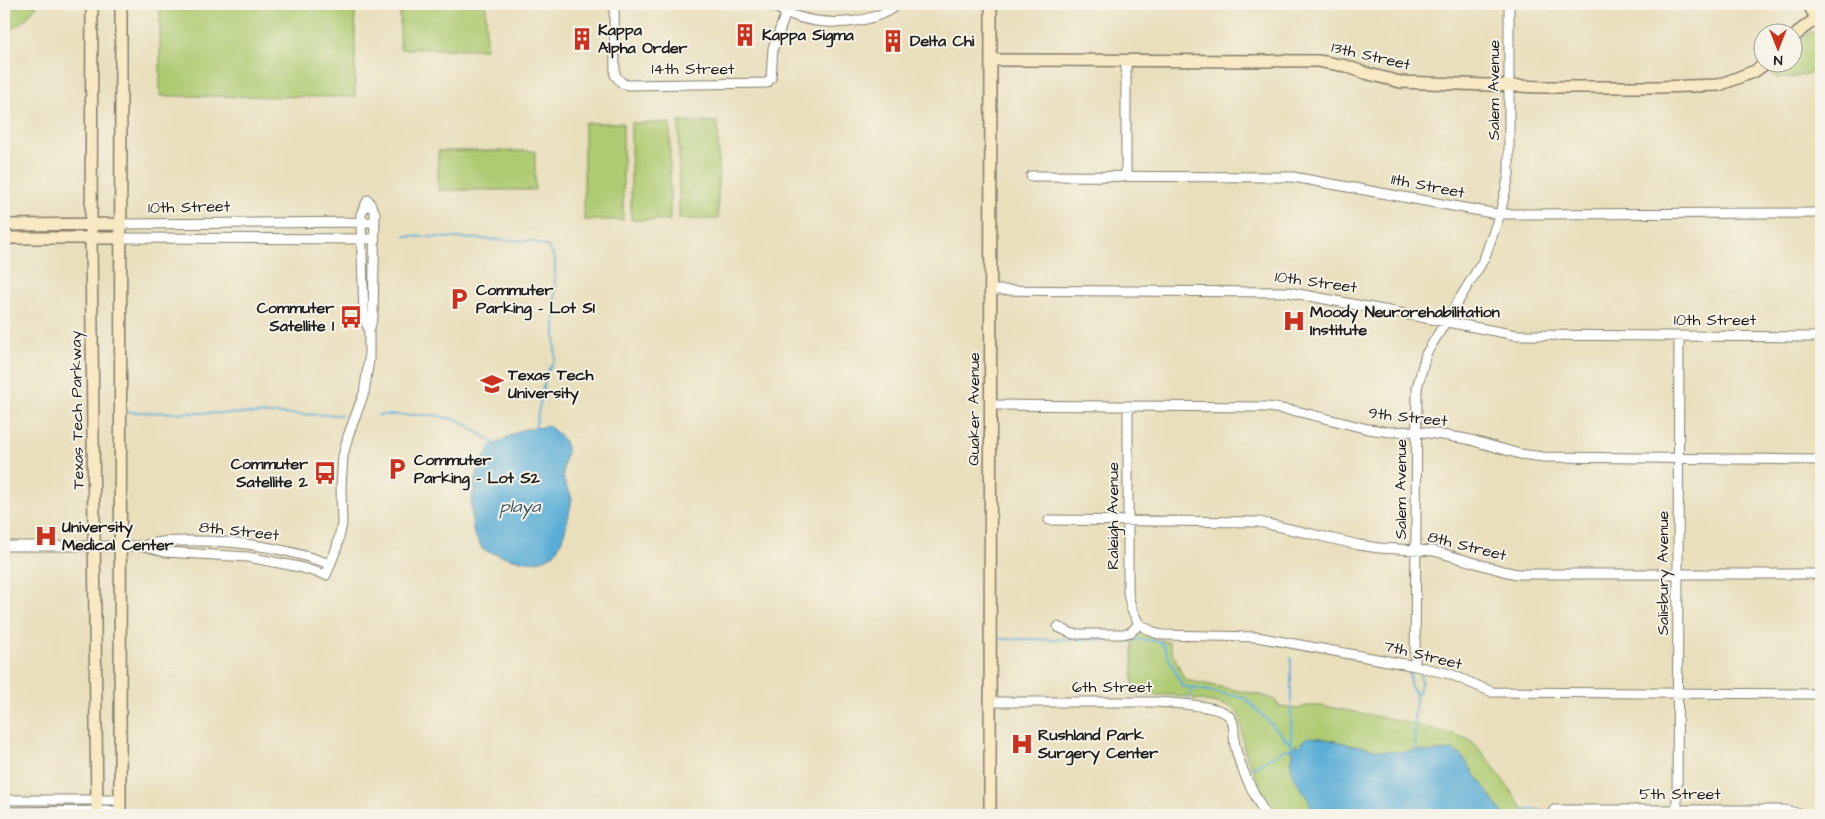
<svg xmlns="http://www.w3.org/2000/svg" width="1825" height="819" viewBox="0 0 1825 819" font-family="'Architects Daughter',sans-serif">
	<rect width="100%" height="100%" fill="#f7f3e8"/>
	<filter id="ink" filterUnits="userSpaceOnUse"><feTurbulence type="fractalNoise" baseFrequency=".02" numOctaves="2"/><feDisplacementMap in="SourceGraphic" scale="10" xChannelSelector="R" yChannelSelector="G"/><feConvolveMatrix kernelMatrix="1 2 1 2 8 2 1 2 1" color-interpolation-filters="sRGB"/></filter>
	<filter id="wash" filterUnits="userSpaceOnUse"><feTurbulence type="fractalNoise" baseFrequency=".0096" numOctaves="4" result="noise"/><feDisplacementMap in="SourceGraphic" scale="20" xChannelSelector="R" yChannelSelector="G"/><feGaussianBlur stdDeviation="1.12" result="paint"/><feColorMatrix in="noise" values="0 0 0 0 0 0 0 0 0 0 0 0 0 0 0 0 0 1.4 0 .05"/><feComposite in="paint" operator="in"/></filter>
	<g filter="url(#wash)">
		<rect width="100%" height="100%" fill="#e9dfbc"/>
		<path fill="#aecb72" stroke="#657447" d="M4 4H38L25 20 4 34Z
			M160 4H355V97L160 96Z
			M400 4H486V49H400Z
			M1810 32 1818 33 1821 38V67C1808 74 1788 82 1774 77L1770 72C1772 61 1783 63 1792 62L1793 47Z
			M679 122H718V219H679Z
			M584 123H623V220H584Z
			M631 123H670V220H631Z
			M438 151H535V190H438Z
			M1142 633 1160 640 1169 642V645L1185 680 1261 695 1275 700 1280 707 1298 709 1306 706H1323L1392 719 1454 734 1472 741 1487 758 1528 815H1274L1253 772 1256 765H1250C1247 758 1244 751 1243 743 1240 729 1245 712 1228 706 1217 702 1204 701 1193 699L1189 695 1186 697 1171 695H1133V642L1130 641 1136 635Z"/>
		<path fill="#5aadd6" stroke="#3b6479" d="M549 426C582 452 558 453 564 481 566 487 571 493 572 499 569 513 566 532 560 544 547 574 506 557 483 550L473 532 471 504 478 468 491 446 521 430Z
			M1308 737 1321 738 1382 751 1405 752 1416 750 1431 752 1453 750 1462 756 1504 815H1315C1312 808 1309 800 1304 793 1295 777 1286 771 1294 752L1290 750 1296 744 1297 747Z"/>
		<g fill="none" stroke-linecap="round" stroke-linejoin="round">
			<path stroke="#5aadd6" stroke-width="2" d="M404 236 532 241 548 247 555 259V360L546 374 535 428
				M128 412 341 415
				M378 415H434L461 421 495 444
				M1000 639 1150 640 1162 643 1182 686 1245 698 1293 746
				M1291 658V740L1292 745
				M1409 668 1410 684 1416 696
				M1188 702 1192 688
				M1416 750C1414 734 1414 714 1416 698 1417 687 1425 687 1419 673L1420 670
				M1246 771 1284 750 1291 748
				M1519 815 1526 810H1552"/>
		</g>
	</g>
	<g filter="url(#ink)">
		<g fill="none" stroke-linecap="round" stroke-linejoin="round">
			<defs>
				<path id="street" d="M614 4 615 75 622 83 628 85 767 83 771 78 773 48 786 13
					M770 4C806 27 863 30 899 4
					M1126 62V176
					M1031 176 1293 177 1497 214 1821 213
					M368 200 361 214V222L364 317 369 330
					M121 224 375 222
					M121 238 374 239
					M991 290 1288 292 1516 335 1814 337
					M991 405 1267 407 1296 411 1368 429 1390 432 1416 431 1467 439 1520 454 1543 457 1821 460
					M1128 406V592L1131 608 1139 624
					M1049 520 1259 522 1359 545 1379 548 1434 551 1503 571 1517 574H1821
					M4 546H143C161 540 178 541 197 541 243 541 286 548 330 564
					M143 546 165 552 248 557 299 567 326 575 337 547 342 524 341 487 343 456 348 436 364 393 369 360V331L373 317 375 213 368 200
					M1058 627 1073 634H1123L1131 632 1139 624 1155 633 1163 635 1257 637 1415 666 1450 674 1492 692 1818 694
					M1415 666 1417 388 1426 354 1484 259 1500 214 1509 175V4
					M990 702H1155C1170 703 1219 705 1229 716 1236 723 1233 735 1235 745 1239 768 1255 794 1265 815
					M4 800H120
					M1677 809 1679 337
					M1554 810H1784L1805 815
					M4 812 120 811"/>
				<path id="secondary" d="M92 4 91 238 97 815
					M1808 4 1821 26
					M1792 39 1802 29 1821 15
					M991 60 1318 61 1346 66 1365 73 1400 82 1543 87H1659L1719 85 1755 71 1768 62
					M4 225 121 224
					M4 238H121
					M120 815 121 4
					M990 815 991 4"/>
			</defs>
			<use href="#street" stroke="#827e6c" stroke-width="11"/>
			<use href="#secondary" stroke="#827e6c" stroke-width="14"/>
			<use href="#street" stroke="#fff" stroke-width="9"/>
			<use href="#secondary" stroke="#f8e8c3" stroke-width="11"/>
		</g>
	</g>
	<defs>
		<symbol id="building-bare" viewBox="-9 -9 18 18"><path d="M-4-6H4V6H1V3H-1V6H-4ZM-2.5-4.3h1.7v1.8h-1.7ZM.8-4.3h1.7v1.8H.8ZM-2.5-1h1.7V.8h-1.7ZM.8-1h1.7V.8H.8Z" fill="#c8321e" stroke="#f7f3e8" stroke-width="2.5" paint-order="stroke"/></symbol>
		<symbol id="parking-bare" viewBox="-9 -9 18 18"><path d="M-3.5-5.5H1a3.5 3.5 0 0 1 0 7H-1V5.5H-3.5ZM-1-3.4V-.6H.8a1.4 1.4 0 0 0 0-2.8Z" fill="#c8321e" stroke="#f7f3e8" stroke-width="2.5" paint-order="stroke"/></symbol>
		<symbol id="bus-bare" viewBox="-9 -9 18 18"><path d="M-5-6H5V4H4V6H2V4H-2V6H-4V4H-5ZM-3.5-4V0h7V-4ZM-3.5 1.2v1.5H-2V1.2ZM2 1.2v1.5H3.5V1.2Z" fill="#c8321e" stroke="#f7f3e8" stroke-width="2.5" paint-order="stroke"/></symbol>
		<symbol id="hospital-bare" viewBox="-9 -9 18 18"><path d="M-5-5h3v3.5h4V-5h3V5h-3V1.5h-4V5h-3Z" fill="#c8321e" stroke="#f7f3e8" stroke-width="2.5" paint-order="stroke"/></symbol>
		<symbol id="university-bare" viewBox="-9 -9 18 18"><path d="M0-5L7-2L0 1L-7-2ZM-4 1L0 2.5L4 1V4Q0 6-4 4Z" fill="#c8321e" stroke="#f7f3e8" stroke-width="2.5" paint-order="stroke"/></symbol>
	</defs>
	<g fill-rule="evenodd">
		<use href="#building-bare" x="729" y="19" width="32" height="32"/>
		<use href="#building-bare" x="566" y="23" width="32" height="32"/>
		<use href="#building-bare" x="877" y="25" width="32" height="32"/>
		<use href="#parking-bare" x="443" y="283" width="32" height="32"/>
		<use href="#bus-bare" x="335" y="301" width="32" height="32"/>
		<use href="#hospital-bare" x="1278" y="305" width="32" height="32"/>
		<use href="#university-bare" x="476" y="368" width="32" height="32"/>
		<use href="#parking-bare" x="381" y="453" width="32" height="32"/>
		<use href="#bus-bare" x="309" y="457" width="32" height="32"/>
		<use href="#hospital-bare" x="30" y="520" width="32" height="32"/>
		<use href="#hospital-bare" x="1006" y="728" width="32" height="32"/>
	</g>
	<g text-anchor="middle" dominant-baseline="central" stroke-width="4" stroke-linejoin="round" paint-order="stroke">
		<g font-size="16" font-weight="bold" fill="#1c1c1c" stroke="#f7f3e8" text-anchor="start">
			<text x="598" y="30">Kappa<tspan x="598" dy="18">Alpha Order</tspan></text>
			<text x="762" y="35">Kappa Sigma</text>
			<text x="910" y="41">Delta Chi</text>
			<text x="476" y="290">Commuter<tspan x="476" dy="18">Parking - Lot S1</tspan></text>
			<text x="334" y="308" text-anchor="end">Commuter<tspan x="334" dy="18">Satellite 1</tspan></text>
			<text x="1310" y="312">Moody Neurorehabilitation<tspan x="1310" dy="18">Institute</tspan></text>
			<text x="508" y="375">Texas Tech<tspan x="508" dy="18">University</tspan></text>
			<text x="414" y="460">Commuter<tspan x="414" dy="18">Parking - Lot S2</tspan></text>
			<text x="308" y="464" text-anchor="end">Commuter<tspan x="308" dy="18">Satellite 2</tspan></text>
			<text x="62" y="527">University<tspan x="62" dy="18">Medical Center</tspan></text>
			<text x="1038" y="735">Rushland Park<tspan x="1038" dy="18">Surgery Center</tspan></text>
		</g>
		<g font-size="16" fill="#1c1c1c" stroke="#f7f3e8">
			<text transform="translate(1371 56) rotate(13)">13th Street</text>
			<text x="693" y="69">14th Street</text>
			<text transform="translate(1494 90) rotate(-90)">Salem Avenue</text>
			<text transform="translate(1428 186) rotate(11)">11th Street</text>
			<text transform="translate(189 207) rotate(-1)">10th Street</text>
			<text transform="translate(1316 282) rotate(8)">10th Street</text>
			<text x="1715" y="320">10th Street</text>
			<text transform="translate(974 409) rotate(-90)">Quaker Avenue</text>
			<text transform="translate(77 410) rotate(-91)">Texas Tech Parkway</text>
			<text transform="translate(1408 417) rotate(6)">9th Street</text>
			<text transform="translate(1401 489) rotate(-90)">Salem Avenue</text>
			<text transform="translate(1113 516) rotate(-90)">Raleigh Avenue</text>
			<text transform="translate(239 531) rotate(6)">8th Street</text>
			<text transform="translate(1467 546) rotate(14)">8th Street</text>
			<text transform="translate(1663 573) rotate(-90)">Salisbury Avenue</text>
			<text transform="translate(1423 655) rotate(14)">7th Street</text>
			<text x="1112" y="687">6th Street</text>
			<text x="1680" y="794">5th Street</text>
		</g>
		<g font-size="18" font-style="italic" fill="#355666" stroke="#f7f3e8">
			<text x="520" y="506">playa</text>
		</g>
	</g>
	<rect width="1825" height="819" fill="none" stroke="#f7f3e8" stroke-width="20"/>
	<g transform="translate(1778 48) rotate(180)"><circle r="24" fill="#f7f3e8" stroke="#9f9d96"/>
	<path d="M0-4L9 19L0 12L-9 19Z" fill="#c8321e"/>
	<text y="-8" font-size="14" font-weight="bold" text-anchor="middle" fill="#1c1c1c">N</text>
	</g>
</svg>
